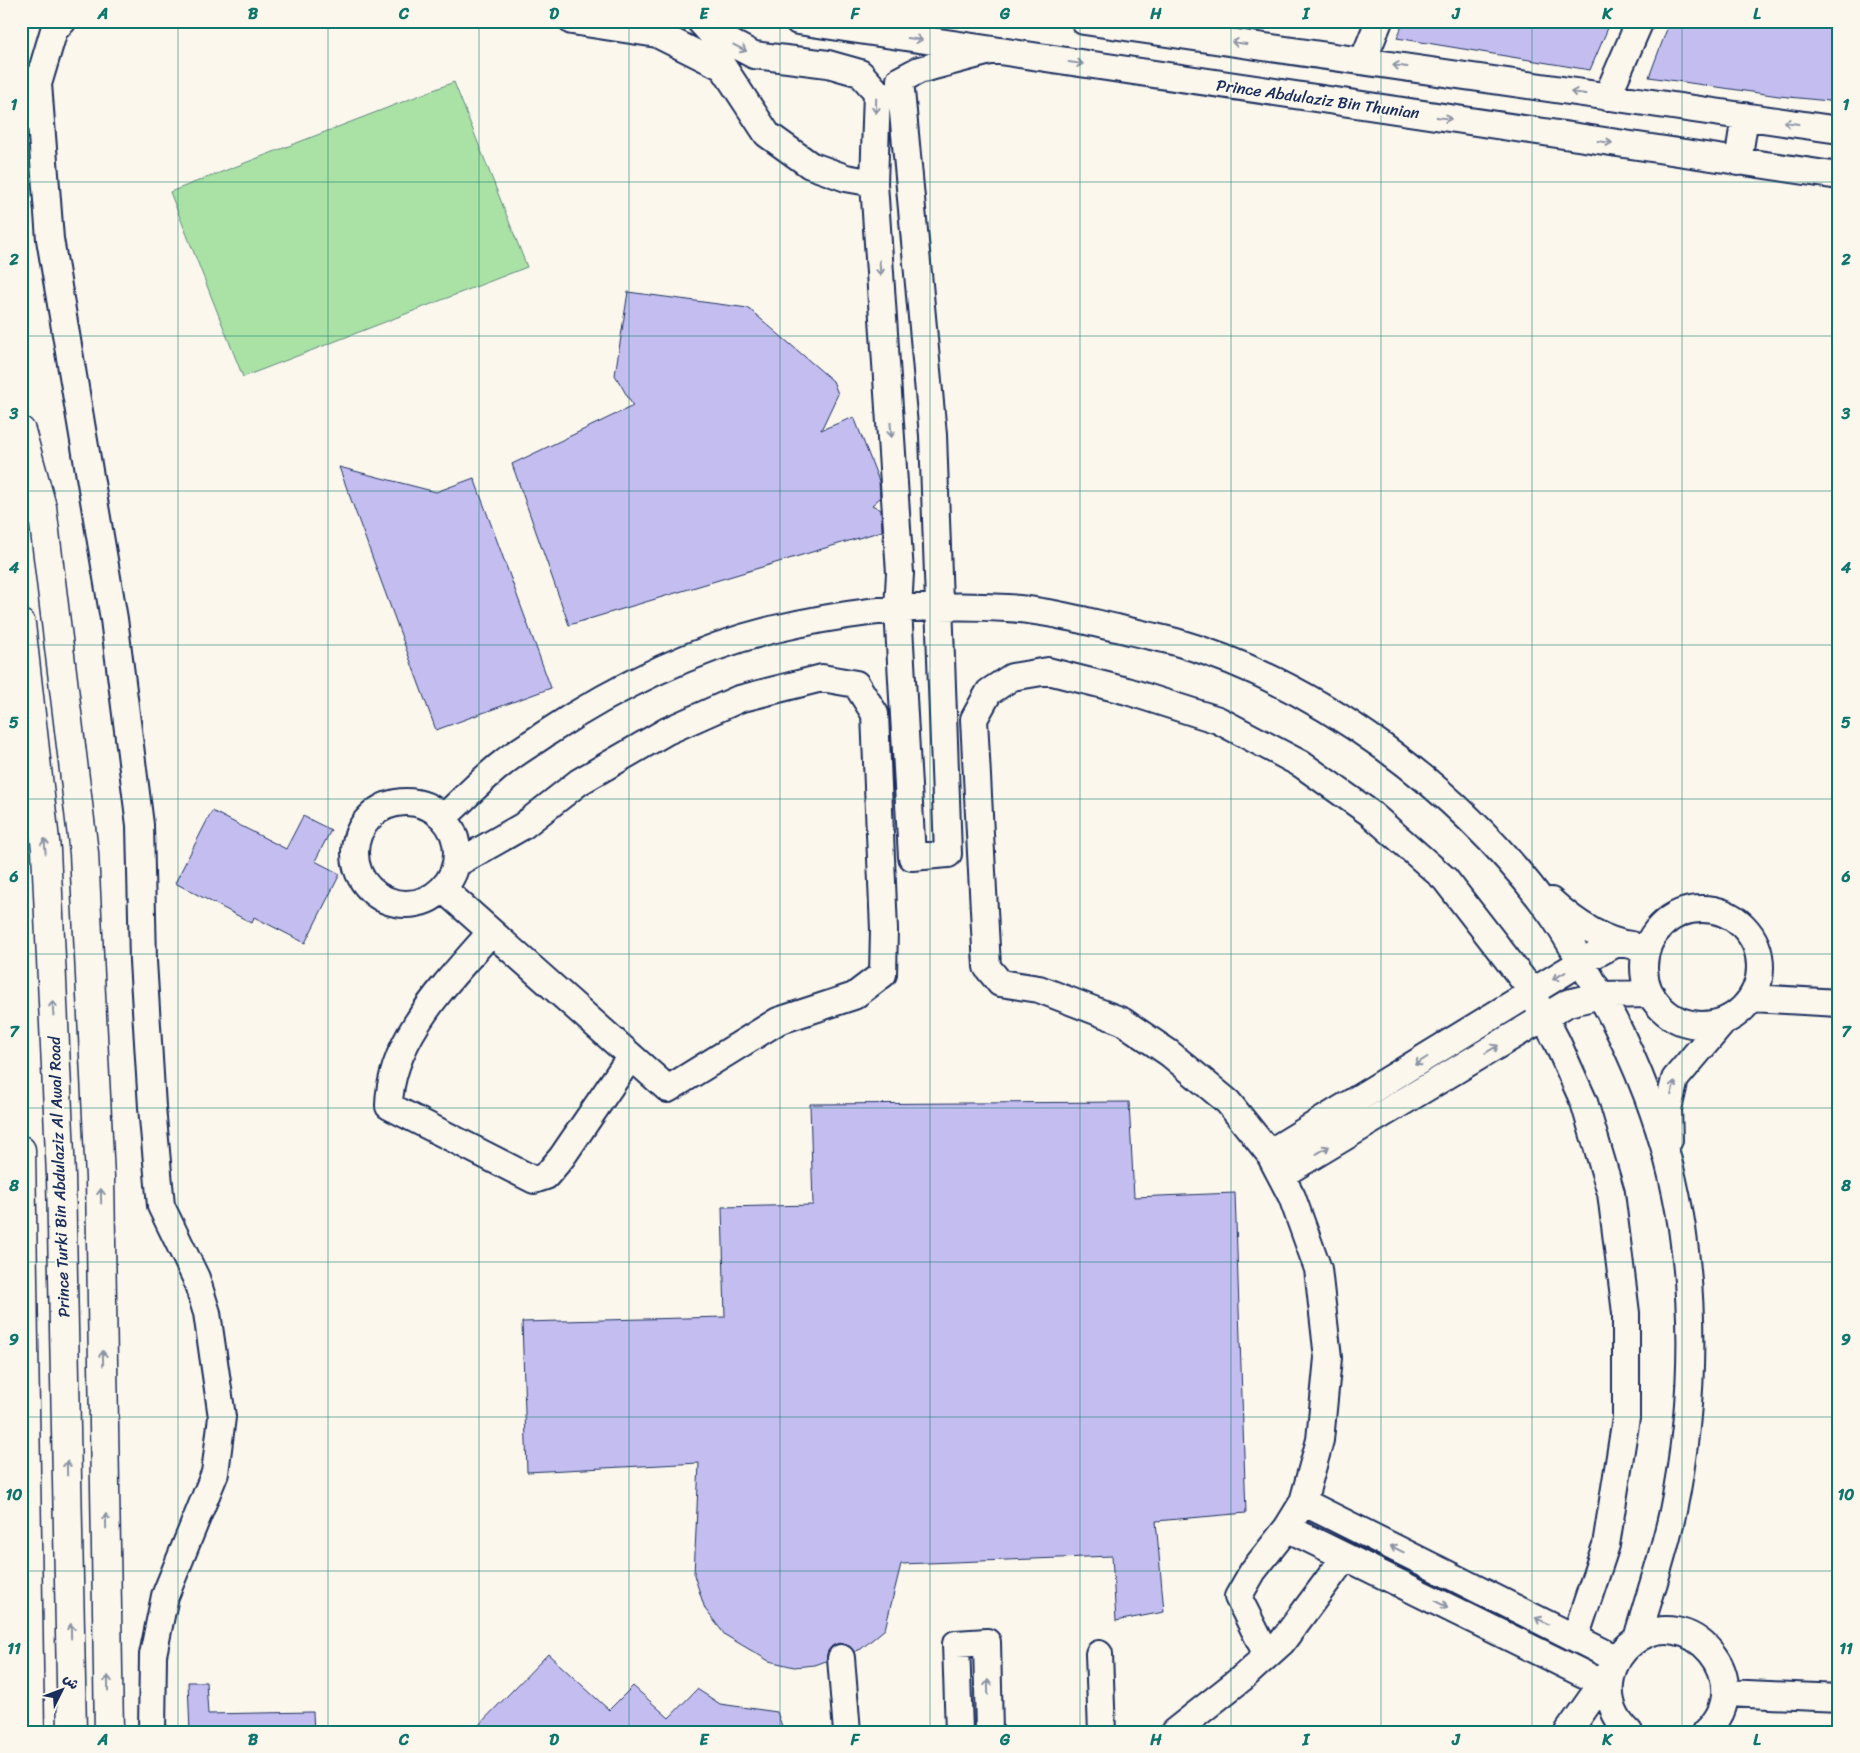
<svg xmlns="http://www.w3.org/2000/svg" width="1860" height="1753" viewBox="0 0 1860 1753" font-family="Sriracha,'Playpen Sans Arabic',sans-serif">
	<rect width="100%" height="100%" fill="#fbf7ec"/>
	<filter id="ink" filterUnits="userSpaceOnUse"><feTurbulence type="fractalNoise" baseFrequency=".02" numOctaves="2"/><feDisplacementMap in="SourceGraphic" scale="10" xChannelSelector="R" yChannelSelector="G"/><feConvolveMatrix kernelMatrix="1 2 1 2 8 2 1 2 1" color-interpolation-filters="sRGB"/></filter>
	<g filter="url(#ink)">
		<path fill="#aae2a5" stroke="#628882" d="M454 82 527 267 243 377 170 192Z"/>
		<path fill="#c4bef0" stroke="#1b2f5e" d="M1404 21H1611L1590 70 1397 38Z
			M1670 21H1839V102L1779 96 1649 77Z
			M628 292 748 308 833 381 838 394 821 430 854 417 879 481 880 498 872 505 881 510 882 531 569 625 512 464 633 406 615 375Z
			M339 467 436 492 474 478 551 688 436 730Z
			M212 811 286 849 303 816 331 830 315 861 340 874 305 943 254 917 252 923 175 883Z
			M1129 1102 1134 1197 1235 1193 1246 1513 1156 1521 1164 1612 1116 1621 1112 1556 901 1564 885 1629 861 1649 854 1652 848 1645 839 1643 832 1646 828 1651 826 1661 815 1665 794 1667 769 1661 725 1635 705 1609 694 1575 699 1463 527 1472 522 1322 725 1317 722 1207 813 1205 810 1104Z
			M548 1654 609 1710 633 1686 669 1718 697 1689 720 1704 777 1712 784 1732H472Z
			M188 1682H206L208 1714 313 1712 314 1732H190Z"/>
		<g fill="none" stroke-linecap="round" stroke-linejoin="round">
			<defs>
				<path id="minor" d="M63 21 54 30 38 84 50 239 114 619 140 825 143 961 152 1107 161 1206 196 1278 207 1313 222 1417 215 1473 165 1596 153 1655 152 1732
					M572 21 657 34 723 67 767 134 810 165 846 178 874 183
					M700 21 710 32 754 55 828 64 860 73 877 92 874 183 900 573 898 609 912 857 948 854 933 435 900 80 919 70 994 50
					M798 21 1839 176
					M1084 21 1839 130
					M1363 61 1379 21
					M1607 97 1640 21
					M1738 162 1745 116
					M355 853a51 51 0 1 1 102 0a51 51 0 1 1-102 0Z
					M443 818C463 800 482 779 503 763 516 752 531 744 545 734 615 688 693 649 775 629 850 611 930 603 1007 608 1044 610 1081 620 1117 628 1137 633 1157 637 1176 642 1319 683 1463 792 1550 912 1564 931 1575 952 1587 972 1634 1049 1669 1139 1682 1228 1696 1323 1692 1418 1673 1511 1664 1554 1649 1596 1637 1639
					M443 889 668 1089 778 1021 854 996 883 974 884 930 875 714 856 684 822 678 739 699 667 731 579 782 523 826 456 864
					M1551 901C1573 921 1601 941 1631 945
					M1644 967a58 58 0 1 1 116 0a58 58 0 1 1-116 0Z
					M491 932C449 981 390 1038 389 1106L534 1180 546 1176 562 1157 631 1056
					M1752 998 1839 1003
					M1669 1140 1668 1109 1675 1079 1724 1021
					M1269 1153 1581 962 1617 943
					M1281 1175 1568 1003 1601 995 1651 994
					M1303 1502 1617 1659
					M1287 1528 1602 1683
					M1099 1654 1102 1732
					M1267 1655 1238 1597 1253 1571 1287 1528 1303 1502 1320 1440 1328 1358 1318 1269 1292 1197 1269 1153 1228 1102 1169 1053 1122 1021 1039 989 1000 983 987 967 974 719 989 692 1012 677 1048 671 1127 691 1218 720 1301 764 1370 813 1445 879 1528 986 1557 1042 1584 1102 1611 1193 1626 1313V1418L1606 1545 1575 1638
					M841 1658 847 1732
					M1726 1693 1839 1698
					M959 1732 956 1644 987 1642 989 1732
					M1174 1732 1241 1679 1282 1642 1345 1557
					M1568 1732 1612 1669
					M1629 1732C1613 1717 1607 1697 1611 1677 1614 1662 1621 1651 1633 1642 1689 1599 1760 1682 1706 1732"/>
				<path id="major" d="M21 431 42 507 84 853 100 1178 109 1732
					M21 624 46 850 61 1176 72 1732
					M21 1150 30 1732"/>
			</defs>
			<use href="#minor" stroke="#1b2f5e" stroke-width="30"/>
			<use href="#major" stroke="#1b2f5e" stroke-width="31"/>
			<use href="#minor" stroke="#fbf7ec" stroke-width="26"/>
			<use href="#major" stroke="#fbf7ec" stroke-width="28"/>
		</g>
		<defs><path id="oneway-shaft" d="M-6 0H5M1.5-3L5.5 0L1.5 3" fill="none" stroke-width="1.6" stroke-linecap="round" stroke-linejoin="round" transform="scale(1.25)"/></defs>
		<g stroke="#8b93a5">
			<use href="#oneway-shaft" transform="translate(915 39) rotate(8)"/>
			<use href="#oneway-shaft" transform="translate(1239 43) rotate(-172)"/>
			<use href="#oneway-shaft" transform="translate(740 48) rotate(27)"/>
			<use href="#oneway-shaft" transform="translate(1076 63) rotate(8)"/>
			<use href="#oneway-shaft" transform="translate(1400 66) rotate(-172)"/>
			<use href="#oneway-shaft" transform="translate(1578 93) rotate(-172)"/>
			<use href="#oneway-shaft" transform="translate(876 106) rotate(91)"/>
			<use href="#oneway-shaft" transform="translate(1444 118) rotate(8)"/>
			<use href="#oneway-shaft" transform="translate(1791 123) rotate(-172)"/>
			<use href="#oneway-shaft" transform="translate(1605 142) rotate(8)"/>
			<use href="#oneway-shaft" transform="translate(880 268) rotate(86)"/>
			<use href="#oneway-shaft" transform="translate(891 430) rotate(86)"/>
			<use href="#oneway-shaft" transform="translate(45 846) rotate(-95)"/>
			<use href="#oneway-shaft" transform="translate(1559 976) rotate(149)"/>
			<use href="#oneway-shaft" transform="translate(53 1008) rotate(-93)"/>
			<use href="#oneway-shaft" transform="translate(1492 1049) rotate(-31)"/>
			<use href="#oneway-shaft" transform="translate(1421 1061) rotate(148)"/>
			<use href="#oneway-shaft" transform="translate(1673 1088) rotate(-76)"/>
			<use href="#oneway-shaft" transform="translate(1323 1150) rotate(-31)"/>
			<use href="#oneway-shaft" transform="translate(101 1196) rotate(-91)"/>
			<use href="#oneway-shaft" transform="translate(103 1358) rotate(-91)"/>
			<use href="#oneway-shaft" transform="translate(67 1468) rotate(-91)"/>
			<use href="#oneway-shaft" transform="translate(106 1521) rotate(-91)"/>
			<use href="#oneway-shaft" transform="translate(1397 1549) rotate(-154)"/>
			<use href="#oneway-shaft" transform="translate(1441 1604) rotate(26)"/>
			<use href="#oneway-shaft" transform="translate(1542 1621) rotate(-153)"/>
			<use href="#oneway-shaft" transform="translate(71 1631) rotate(-91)"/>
			<use href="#oneway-shaft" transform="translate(108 1683) rotate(-90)"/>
			<use href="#oneway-shaft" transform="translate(988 1687) rotate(-91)"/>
		</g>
	</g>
	<path fill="none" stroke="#0f766e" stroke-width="1" stroke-opacity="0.55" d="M178 21V1732M328 21V1732M479 21V1732M629 21V1732M780 21V1732M930 21V1732M1080 21V1732M1231 21V1732M1381 21V1732M1532 21V1732M1682 21V1732M21 182H1839M21 336H1839M21 491H1839M21 645H1839M21 799H1839M21 954H1839M21 1108H1839M21 1262H1839M21 1417H1839M21 1571H1839"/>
	<g text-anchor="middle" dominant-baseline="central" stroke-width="4" stroke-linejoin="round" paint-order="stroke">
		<g font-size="16" fill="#1b2f5e" stroke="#fbf7ec">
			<text transform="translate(1318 99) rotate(8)">Prince Abdulaziz Bin Thunian</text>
			<text transform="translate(59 1177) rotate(-92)">Prince Turki Bin Abdulaziz Al Awal Road</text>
		</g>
	</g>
	<rect width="1860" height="1753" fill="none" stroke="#fbf7ec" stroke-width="55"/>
	<g transform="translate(62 1690) rotate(48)" stroke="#fbf7ec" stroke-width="4" paint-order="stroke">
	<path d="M0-4L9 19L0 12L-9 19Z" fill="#1b2f5e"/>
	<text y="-8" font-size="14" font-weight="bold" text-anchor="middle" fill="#1b2f5e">ش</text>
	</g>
	<rect x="28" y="28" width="1804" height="1698" fill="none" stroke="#0f766e" stroke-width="2"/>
	<g font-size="16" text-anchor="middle" font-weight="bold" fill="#0f766e">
		<text x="103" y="19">A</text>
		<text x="253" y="19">B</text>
		<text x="404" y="19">C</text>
		<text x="554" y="19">D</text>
		<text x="704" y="19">E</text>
		<text x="855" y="19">F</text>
		<text x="1005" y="19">G</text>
		<text x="1156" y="19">H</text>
		<text x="1306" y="19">I</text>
		<text x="1456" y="19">J</text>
		<text x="1607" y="19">K</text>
		<text x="1757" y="19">L</text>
		<text x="14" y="110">1</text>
		<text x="1846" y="110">1</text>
		<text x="14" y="265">2</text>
		<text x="1846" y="265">2</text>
		<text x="14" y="419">3</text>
		<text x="1846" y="419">3</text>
		<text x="14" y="573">4</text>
		<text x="1846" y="573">4</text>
		<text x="14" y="728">5</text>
		<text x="1846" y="728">5</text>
		<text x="14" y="882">6</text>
		<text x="1846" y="882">6</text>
		<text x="14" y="1037">7</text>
		<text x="1846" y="1037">7</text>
		<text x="14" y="1191">8</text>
		<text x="1846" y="1191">8</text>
		<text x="14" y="1345">9</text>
		<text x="1846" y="1345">9</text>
		<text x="14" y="1500">10</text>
		<text x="1846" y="1500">10</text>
		<text x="14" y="1654">11</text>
		<text x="1846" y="1654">11</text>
		<text x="103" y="1745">A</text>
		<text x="253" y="1745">B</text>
		<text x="404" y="1745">C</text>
		<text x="554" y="1745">D</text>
		<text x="704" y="1745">E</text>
		<text x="855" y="1745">F</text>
		<text x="1005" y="1745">G</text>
		<text x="1156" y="1745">H</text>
		<text x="1306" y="1745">I</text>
		<text x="1456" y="1745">J</text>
		<text x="1607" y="1745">K</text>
		<text x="1757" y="1745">L</text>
	</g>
</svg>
